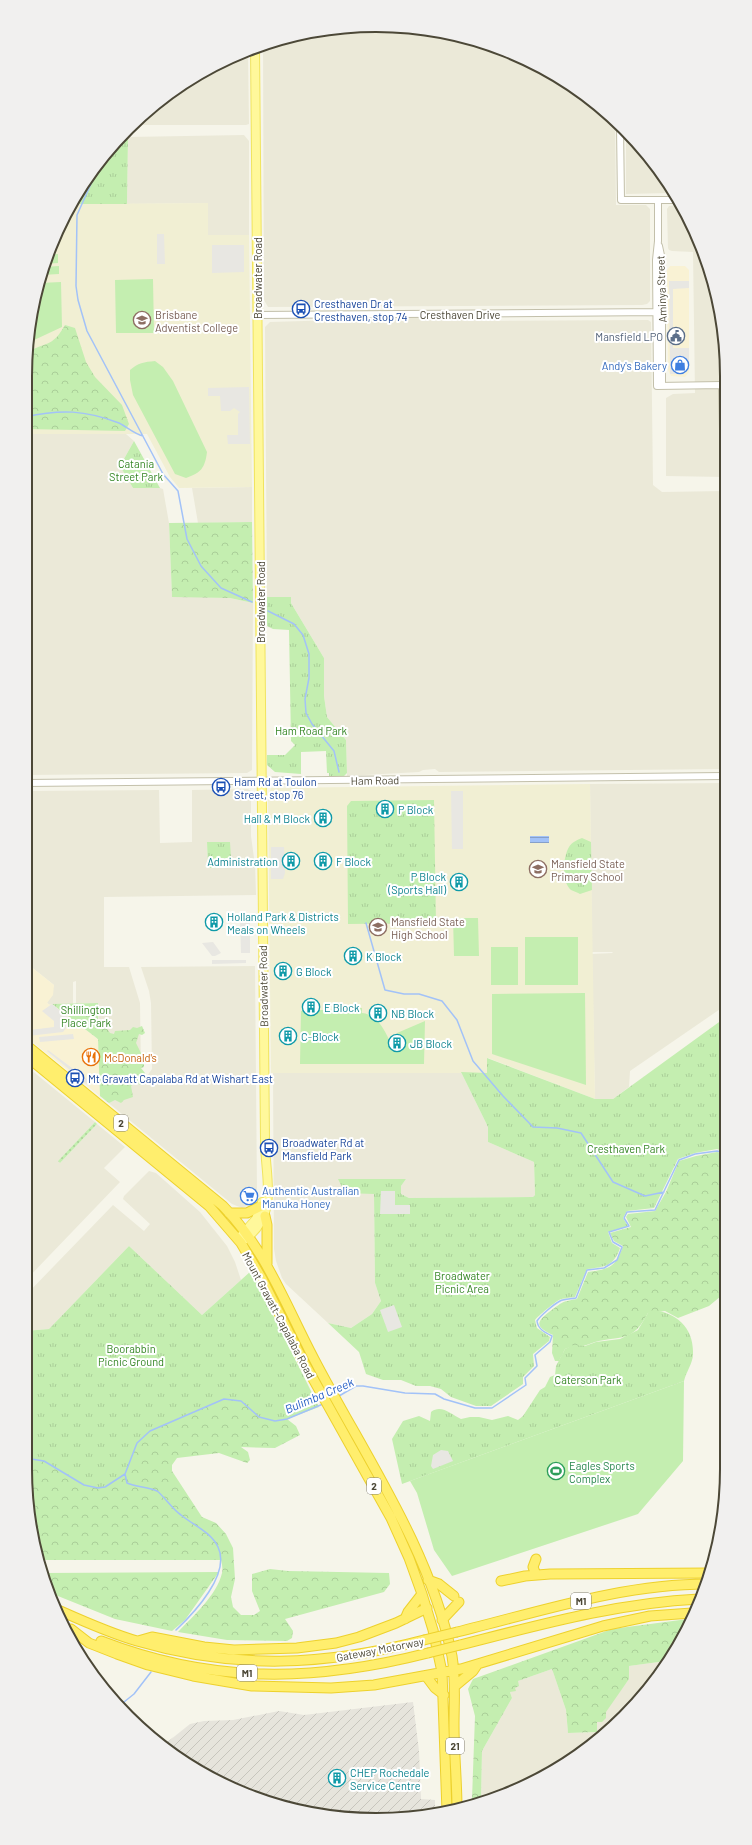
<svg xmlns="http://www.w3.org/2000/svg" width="752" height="1845" viewBox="0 0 752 1845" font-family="Barlow,sans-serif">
	<defs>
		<pattern id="industrial-furrows" width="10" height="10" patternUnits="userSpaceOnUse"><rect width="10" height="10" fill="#e6e4dc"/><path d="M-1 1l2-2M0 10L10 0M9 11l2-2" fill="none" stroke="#c7c5bd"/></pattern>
		<pattern id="grass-dots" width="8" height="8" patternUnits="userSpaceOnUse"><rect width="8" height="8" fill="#c4eeb0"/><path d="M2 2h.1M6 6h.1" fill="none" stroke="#aace98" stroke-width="1.8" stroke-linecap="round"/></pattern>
		<pattern id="forest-crowns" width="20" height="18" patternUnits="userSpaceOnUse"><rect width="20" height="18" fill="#c4eeb0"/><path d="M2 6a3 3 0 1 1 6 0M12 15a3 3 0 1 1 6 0" fill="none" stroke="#aace98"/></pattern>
		<pattern id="park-tufts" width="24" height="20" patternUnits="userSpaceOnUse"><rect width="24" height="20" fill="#c4eeb0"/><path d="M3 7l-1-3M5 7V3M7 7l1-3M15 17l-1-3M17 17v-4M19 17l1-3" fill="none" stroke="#aace98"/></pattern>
		<pattern id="water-rules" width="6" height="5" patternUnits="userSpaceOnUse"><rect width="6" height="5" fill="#a2c2f8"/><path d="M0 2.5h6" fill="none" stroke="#86a0ca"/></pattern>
	</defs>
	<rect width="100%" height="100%" fill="#f6f5ea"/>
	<path fill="#ebe9d8" d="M353 26 422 28 489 44 571 84 615 122 616 205H646L650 209V301L647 304 642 305 268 307 264 300 263 45 285 37Z
		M248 51 249 124 246 125H141L139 123 138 121 162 98 221 61Z
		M626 132 640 145 670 193 626 194Z
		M244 135 249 141V235H208V203L127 204 128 137Z
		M678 205 700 241 724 330V477L666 476V398L673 394 695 393 693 252 672 251 669 250 668 248 667 209 669 206Z
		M408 318H464L481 321 648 320 651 322 653 485 662 492 724 491 725 769 439 772 435 769 423 770 419 772 347 776 346 740 327 717 324 696V658L291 603V597H267L265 327 270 322Z
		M25 434H126L134 441 120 466 133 488H160L163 489 169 523 172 596 230 598 253 603 252 770 247 773 25 775Z
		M252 487V522L198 523 192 488Z
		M725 783 726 1005 630 1071 629 1087 613 1099H595L592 954 613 953 612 952H592L590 784Z
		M248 789 251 791V836L254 858H231L207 842 208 868H230V862H255L256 895 104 897V967H129L140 1003 141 1072 145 1079 152 1069 151 1003 149 991 141 967 255 966 257 1193V1197L252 1204 242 1208 232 1204 100 1096 98 1003H76V981L73 982V1004H52L50 1005 47 1003 54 985 25 962V791L159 790 160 843 192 842V790Z
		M25 1065 95 1122 58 1161 60 1163 97 1124 125 1147 104 1168 120 1182 25 1281Z
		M461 1072 488 1127V1142L534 1162 535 1195 533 1197 409 1198 401 1194V1186L406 1179 345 1193H374L375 1283 381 1301 372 1314 351 1328 328 1323 286 1284 282 1278 276 1261 274 1249 273 1073Z
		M149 1171 156 1173 200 1212 227 1246 235 1262 241 1280 202 1315 129 1246 49 1329 25 1331V1296L113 1205 144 1231 150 1224 123 1199 124 1196Z
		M666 1661 654 1683 608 1733 552 1773 481 1800 482 1751 512 1698 510 1692 518 1681 552 1669 566 1710 568 1733 597 1732V1722L629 1679V1666Z"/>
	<path fill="#f9f2d4" d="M670 266H685L689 270V372L685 377 671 376 668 370 667 270Z
		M25 962 54 985 53 995 47 1003 50 1005 52 1004 98 1039 100 1096 25 1036Z"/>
	<path fill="url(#industrial-furrows)" d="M413 1702 419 1751 421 1799 435 1800V1814L330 1817 263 1801 201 1773 165 1744 190 1724 204 1721 233 1720 279 1711 304 1715Z"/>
	<path fill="#f1efd3" d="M208 203V235H249L252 487 179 488 170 477 147 434H25V376L44 263 70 204Z
		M590 784 595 1099 488 1058 487 1073H271L268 797 271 788Z"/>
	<path fill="url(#grass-dots)" d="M95 1122 97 1124 60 1163 58 1161Z"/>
	<path fill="url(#forest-crowns)" d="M65 325 75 328 86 362 95 377 122 405 129 424 125 431 25 429V376L29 351C48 342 53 346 65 325Z
		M252 522 253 603 230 598 172 597 169 523Z
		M97 1024 100 1025 102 1028 105 1026 110 1033 114 1034 115 1031 130 1030 133 1027 137 1028 142 1026 145 1033 142 1035 139 1034 136 1043 141 1053 144 1052V1067L141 1068 145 1073 146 1082 140 1085 137 1082 131 1086 133 1097 124 1100 121 1103 115 1100 109 1103 100 1096 98 1039 96 1036Z
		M717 1152 726 1154 727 1291 709 1306 678 1318 665 1311 648 1313C632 1343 623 1335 595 1342 591 1343 588 1345 583 1346 576 1346 572 1346 565 1349L559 1361H555L552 1353 553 1335C536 1327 535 1323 549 1312 563 1302 560 1302 577 1299L588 1272C610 1269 616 1267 623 1246L614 1241 610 1233 631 1227 626 1217 628 1214 655 1211 666 1192 679 1161 696 1156Z
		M224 1399 241 1401 259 1417 275 1421 287 1419 296 1426 300 1435 275 1448 241 1447 248 1452 250 1460 247 1463 219 1453 177 1458 172 1465V1471L202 1517 216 1523 226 1534 233 1548 235 1579 231 1597 233 1607 241 1615H254L260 1611 252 1591V1574L270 1569 288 1571 389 1573 390 1584 384 1592 285 1619 293 1631 292 1638 287 1641 227 1640 178 1632C193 1616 217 1595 222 1573 223 1569 222 1564 221 1560H40L25 1469V1458L44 1461 84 1485 125 1474 137 1443 150 1431Z
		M219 1572 185 1620 172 1631 115 1619 48 1592 42 1573Z
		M688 1619 666 1661 629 1666V1679L606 1712V1718L602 1722H597V1732L568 1733 566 1710 552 1669 518 1681 519 1686 515 1688 516 1691 510 1692 512 1698 482 1751 481 1800 474 1802 472 1799 475 1716 468 1689 473 1679 612 1629Z"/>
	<path fill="url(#park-tufts)" d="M131 127 133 131 128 137 127 204H73L75 196 112 145Z
		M134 441 160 488H133L120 466Z
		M267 597H291V603L324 658V696L327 717 346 740 347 773 344 776H329V773H327L326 751 301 752V774L275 772 267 765V755H285L295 745 291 741 289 630 273 629 267 626Z
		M434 800 436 923 348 924 347 806 351 801Z
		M582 838 591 842 592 890 580 894C577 892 573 891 571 890 561 881 563 857 569 847 572 842 577 840 582 838Z
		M207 842H230L231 858H254L255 862H230V868H208Z
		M98 1003V1039L52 1004Z
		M726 1017V1152L717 1149 695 1153 678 1159 654 1208 627 1211 623 1218 628 1226 608 1232 612 1243 620 1248C614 1266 605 1267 587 1269L575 1297C570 1298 563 1298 559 1300 555 1302 538 1316 535 1320L537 1328 550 1337 549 1341 533 1354 534 1366 523 1377V1384L491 1406H476L451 1397 441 1389 430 1386H416L401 1380H383L366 1374 359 1352 328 1323 351 1328 372 1314 381 1301 375 1283 374 1194 345 1193 338 1179H406L401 1186V1194L409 1198 533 1197 535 1195 534 1162 488 1142V1127L461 1072 487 1073V1058L595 1099H613Z
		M129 1246 202 1315 251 1271 319 1407 287 1419 275 1421 259 1417 241 1401 224 1399 150 1431 137 1443 125 1474 105 1487 98 1488 84 1485 44 1461 25 1458V1331L49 1329Z
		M653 1310C677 1313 694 1328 693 1354 693 1363 686 1372 684 1381L402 1484 392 1439 403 1421 419 1416 430 1421 431 1412C441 1404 451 1414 461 1419L470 1417H479L492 1420 508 1416 518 1420 523 1416 540 1390 545 1387 550 1377 555 1375 556 1366 565 1349 573 1345 585 1346 596 1342 620 1339 638 1330 648 1313Z"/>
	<path fill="#c4eeb0" d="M58 254V263L44 264 47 255Z
		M59 266V274L42 275 43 267Z
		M153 279 154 333H116L115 280Z
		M61 282 62 327 32 341 40 283Z
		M155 361 163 367 173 381 207 452C205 468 201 473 186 478L175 474 133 395 130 380V370C138 363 144 362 155 361Z
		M428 853H431L432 898H429Z
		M453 918H478L479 956H454Z
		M525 937H578V985H525Z
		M491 947H518V985H491Z
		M585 993 586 1085 492 1054V994Z
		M362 1008V1013C381 1015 387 1037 395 1052L404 1049 397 1033 425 1021 424 1064H300L301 1011Z
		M684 1381 683 1461 638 1514 452 1576 434 1550 417 1493 410 1481Z"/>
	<path fill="#e8e7e2" d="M157 234H164L165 264H157Z
		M212 245H244V272L212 273Z
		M669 281H689V288L673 289V348H689V361L675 362 676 374H670Z
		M249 387 250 444H228L227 435H238V414L240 412 234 408 230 411H221L220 396H208V388Z
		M451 791H463V849H452Z
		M271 847H284L285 873 283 879H271Z
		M240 917H250V953H241Z
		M213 942 221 953 215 956H212L202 943Z
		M212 960H246V963L212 964Z
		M52 1004 72 1020 63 1032 28 1036 25 1034V1026L30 1030 54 1027V1021L42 1011Z
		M73 1034 74 1039 40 1042 39 1037Z
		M48 1050 88 1080V1085L47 1051Z
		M381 1191H395V1205H410V1214H380Z
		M394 1305 402 1327 388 1332 380 1310Z
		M441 1450 448 1451 453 1461 433 1469 431 1466 433 1455Z"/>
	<path fill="url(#water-rules)" d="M530 836H549V843H530Z"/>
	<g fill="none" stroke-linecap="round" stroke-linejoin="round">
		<path stroke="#a2c2f8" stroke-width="1.5" d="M103 157 77 215 76 286 78 300 87 331 163 474 178 491 187 539 201 566 221 588 252 602
			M25 417C61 409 85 410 119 423 127 427 134 434 143 436
			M268 611 294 624 303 635 309 654V678L305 699 306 713 312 724 334 751 339 772
			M366 923 385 990 404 994H419L442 1001 457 1020 473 1061 503 1096 533 1127 557 1128 581 1133 613 1182 645 1196 664 1192
			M339 1396 356 1386H363L405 1393 435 1394 444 1399 475 1408H492L526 1385 525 1378 537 1366 535 1355 550 1342 552 1336C544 1332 538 1329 537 1321 540 1316 554 1304 560 1301 564 1299 571 1299 576 1298L587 1270 604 1268 617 1260 622 1247 613 1242 609 1232 629 1226 624 1218 627 1212 655 1210 679 1160 695 1154 717 1151 726 1153
			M25 1458 44 1461 84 1485 98 1488 105 1487 125 1474 137 1443 150 1431 224 1399 241 1401 259 1417 275 1421 287 1419 323 1404
			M125 1474 127 1483C136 1487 149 1487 157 1491 163 1495 173 1510 181 1515 193 1525 211 1532 218 1547 231 1574 194 1613 176 1630
			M121 1707 124 1702 134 1694 151 1672"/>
		<defs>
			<path id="minor" d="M620 127 621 200H674
				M658 200V241L656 260 657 386 722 385 724 477
				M659 246 662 260V386
				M257 315 662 312
				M25 783 725 776"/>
			<path id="major" d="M241 1236 256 1219 262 1202
				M244 1240C280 1214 265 1179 265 1141L255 48"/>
			<path id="highway" d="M25 1044 223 1206C266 1250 286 1306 314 1359 364 1455 430 1548 452 1656 456 1680 454 1702 454 1726 454 1753 457 1781 457 1809
				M25 1055 209 1206 241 1243 262 1279 302 1359 391 1518 409 1558 422 1594 433 1630 442 1672 447 1812
				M229 1213H247L261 1206
				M265 1216 267 1225V1264
				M536 1559 533 1567 536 1575
				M428 1580 439 1584 454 1596
				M501 1581 525 1576 550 1574 710 1573
				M56 1609C83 1621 109 1633 137 1641 236 1670 325 1666 424 1640
				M405 1619 408 1612 422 1594
				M442 1620 459 1602
				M71 1629 89 1643 117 1654 148 1665 193 1676 252 1686 331 1688 374 1685 461 1669 603 1626 650 1616 692 1613
				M457 1632C539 1612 622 1584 707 1584
				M101 1641C212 1684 314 1682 428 1653
				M138 1641 152 1637 204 1647 234 1650 297 1648 336 1643 359 1637 396 1623 427 1608
				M460 1645C539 1625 617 1603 699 1599
				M426 1676 435 1688 444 1695
				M455 1686 473 1671 477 1665"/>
		</defs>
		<use href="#minor" stroke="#c3c0ab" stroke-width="8"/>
		<use href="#major" stroke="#f0e45f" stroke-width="10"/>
		<use href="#highway" stroke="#edd12d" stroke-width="11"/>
		<use href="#minor" stroke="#fff" stroke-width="6"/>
		<use href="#major" stroke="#fff89b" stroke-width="8"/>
		<use href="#highway" stroke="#ffee6d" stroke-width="9"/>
		<defs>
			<path id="highway-bridge" d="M424 1640 457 1632
				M428 1653 460 1645"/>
		</defs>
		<use href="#highway-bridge" stroke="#edd12d" stroke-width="11" stroke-linecap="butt"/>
		<use href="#highway-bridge" stroke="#ffee6d" stroke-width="9"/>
	</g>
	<defs>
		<symbol id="bus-ring" viewBox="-11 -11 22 22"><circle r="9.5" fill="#fff" stroke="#1a4fb4" stroke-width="1.5"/><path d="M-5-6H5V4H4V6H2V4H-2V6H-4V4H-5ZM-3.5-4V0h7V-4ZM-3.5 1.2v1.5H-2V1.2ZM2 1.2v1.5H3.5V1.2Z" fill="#1a4fb4"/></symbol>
		<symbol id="school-ring" viewBox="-11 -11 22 22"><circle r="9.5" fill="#fff" stroke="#8d6e63" stroke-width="1.5"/><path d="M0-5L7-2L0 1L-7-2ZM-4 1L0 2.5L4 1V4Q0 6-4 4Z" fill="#8d6e63"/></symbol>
		<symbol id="civic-ring" viewBox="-11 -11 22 22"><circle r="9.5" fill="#fff" stroke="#5c6f8a" stroke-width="1.5"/><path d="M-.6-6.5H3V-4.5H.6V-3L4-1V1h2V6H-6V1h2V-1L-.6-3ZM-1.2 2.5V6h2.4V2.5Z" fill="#5c6f8a"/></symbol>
		<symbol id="shop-ring" viewBox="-11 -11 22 22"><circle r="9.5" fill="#fff" stroke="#3f7fe0" stroke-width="1.5"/><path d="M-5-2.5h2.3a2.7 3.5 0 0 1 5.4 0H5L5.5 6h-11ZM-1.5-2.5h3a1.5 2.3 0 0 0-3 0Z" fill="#3f7fe0"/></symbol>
		<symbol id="building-ring" viewBox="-11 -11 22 22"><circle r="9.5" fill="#fff" stroke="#0f9aa8" stroke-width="1.5"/><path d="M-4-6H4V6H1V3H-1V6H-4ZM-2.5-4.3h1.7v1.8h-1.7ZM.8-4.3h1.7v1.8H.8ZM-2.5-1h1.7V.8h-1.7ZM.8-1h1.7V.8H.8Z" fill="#0f9aa8"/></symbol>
		<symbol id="restaurant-ring" viewBox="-11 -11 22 22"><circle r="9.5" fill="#fff" stroke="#e8710a" stroke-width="1.5"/><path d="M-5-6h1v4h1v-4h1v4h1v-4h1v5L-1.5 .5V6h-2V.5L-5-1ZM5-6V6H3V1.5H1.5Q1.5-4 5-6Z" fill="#e8710a"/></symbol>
		<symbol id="supermarket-ring" viewBox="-11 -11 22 22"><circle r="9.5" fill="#fff" stroke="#3f7fe0" stroke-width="1.5"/><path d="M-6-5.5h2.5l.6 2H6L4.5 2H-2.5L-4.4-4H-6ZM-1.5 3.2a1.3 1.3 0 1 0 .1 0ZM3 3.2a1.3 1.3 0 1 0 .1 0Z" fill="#3f7fe0"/></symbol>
		<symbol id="stadium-ring" viewBox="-11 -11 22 22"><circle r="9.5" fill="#fff" stroke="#2e9e5b" stroke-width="1.5"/><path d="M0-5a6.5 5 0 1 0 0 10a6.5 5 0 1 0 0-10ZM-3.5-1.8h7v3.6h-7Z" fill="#2e9e5b"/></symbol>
	</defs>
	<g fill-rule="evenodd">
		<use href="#bus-ring" x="291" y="299" width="20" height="20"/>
		<use href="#school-ring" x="132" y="310" width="20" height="20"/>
		<use href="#civic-ring" x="666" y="326" width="20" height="20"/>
		<use href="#shop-ring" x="670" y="355" width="20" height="20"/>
		<use href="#bus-ring" x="211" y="777" width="20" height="20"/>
		<use href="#building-ring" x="375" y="799" width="20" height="20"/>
		<use href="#building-ring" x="313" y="808" width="20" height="20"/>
		<use href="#building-ring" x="281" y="851" width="20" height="20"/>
		<use href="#building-ring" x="313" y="851" width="20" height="20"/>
		<use href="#school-ring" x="528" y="859" width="20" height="20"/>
		<use href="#building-ring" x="449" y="872" width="20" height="20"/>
		<use href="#building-ring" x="204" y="912" width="20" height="20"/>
		<use href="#school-ring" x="368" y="917" width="20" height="20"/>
		<use href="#building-ring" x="343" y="946" width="20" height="20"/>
		<use href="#building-ring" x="273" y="961" width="20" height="20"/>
		<use href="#building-ring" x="301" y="997" width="20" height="20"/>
		<use href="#building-ring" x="368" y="1003" width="20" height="20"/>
		<use href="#building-ring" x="278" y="1026" width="20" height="20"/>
		<use href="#building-ring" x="387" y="1033" width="20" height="20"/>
		<use href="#restaurant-ring" x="81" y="1047" width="20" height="20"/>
		<use href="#bus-ring" x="65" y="1068" width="20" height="20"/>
		<use href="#bus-ring" x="259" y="1138" width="20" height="20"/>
		<use href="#supermarket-ring" x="239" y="1186" width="20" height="20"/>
		<use href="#stadium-ring" x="546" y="1461" width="20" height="20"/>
		<use href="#building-ring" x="327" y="1768" width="20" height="20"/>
	</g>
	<g text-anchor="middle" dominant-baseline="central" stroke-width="4" stroke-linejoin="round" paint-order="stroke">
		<g fill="#fff" stroke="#827f73" stroke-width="1">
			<rect x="114" y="1115" width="14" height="16" rx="3"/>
			<rect x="367" y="1478" width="14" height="16" rx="3"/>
			<rect x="571" y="1593" width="20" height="16" rx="3"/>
			<rect x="237" y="1665" width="20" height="16" rx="3"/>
			<rect x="446" y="1738" width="18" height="16" rx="3"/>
		</g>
		<g font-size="10" font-weight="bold" fill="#4c4837">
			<text x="121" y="1123">2</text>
			<text x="374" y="1486">2</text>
			<text x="581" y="1601">M1</text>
			<text x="247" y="1673">M1</text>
			<text x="455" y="1746">21</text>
		</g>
		<g font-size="11" fill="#4c4837" stroke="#fff">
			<text transform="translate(257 278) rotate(-90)">Broadwater Road</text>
			<text transform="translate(661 289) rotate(-92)">Aminya Street</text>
			<text x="460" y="314">Cresthaven Drive</text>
			<text transform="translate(260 602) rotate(-90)">Broadwater Road</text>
			<text transform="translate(375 780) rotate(-1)">Ham Road</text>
			<text transform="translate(263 986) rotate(-91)">Broadwater Road</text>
			<text transform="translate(279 1315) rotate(62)">Mount Gravatt-Capalaba Road</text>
			<text transform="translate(380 1649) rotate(-11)">Gateway Motorway</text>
		</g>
		<g font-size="11" fill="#164399" stroke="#fff" text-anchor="start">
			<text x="314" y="303">Cresthaven Dr at<tspan x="314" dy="13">Cresthaven, stop 74</tspan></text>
			<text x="234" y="781">Ham Rd at Toulon<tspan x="234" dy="13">Street, stop 76</tspan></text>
			<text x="88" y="1078">Mt Gravatt Capalaba Rd at Wishart East</text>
			<text x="282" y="1142">Broadwater Rd at<tspan x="282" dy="13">Mansfield Park</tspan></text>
		</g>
		<g font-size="11" fill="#785e54" stroke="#fff" text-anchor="start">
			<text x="155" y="314">Brisbane<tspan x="155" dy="13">Adventist College</tspan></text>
			<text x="551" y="863">Mansfield State<tspan x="551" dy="13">Primary School</tspan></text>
			<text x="391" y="921">Mansfield State<tspan x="391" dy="13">High School</tspan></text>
		</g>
		<g font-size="11" fill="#4e5e75" stroke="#fff" text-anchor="end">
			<text x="663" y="336">Mansfield LPO</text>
		</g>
		<g font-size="11" fill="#366cbe" stroke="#fff" text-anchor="end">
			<text x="667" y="365">Andy's Bakery</text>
			<text x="262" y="1190" text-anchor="start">Authentic Australian<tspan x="262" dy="13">Manuka Honey</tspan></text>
		</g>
		<g font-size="11" fill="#338523" stroke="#fff">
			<text x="136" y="463">Catania<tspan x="136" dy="13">Street Park</tspan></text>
			<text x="311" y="730">Ham Road Park</text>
			<text x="86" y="1009">Shillington<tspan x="86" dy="13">Place Park</tspan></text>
			<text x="626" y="1148">Cresthaven Park</text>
			<text x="462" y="1275">Broadwater<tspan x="462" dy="13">Picnic Area</tspan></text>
			<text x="131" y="1348">Boorabbin<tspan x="131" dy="13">Picnic Ground</tspan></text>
			<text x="588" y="1379">Caterson Park</text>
		</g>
		<g font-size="11" fill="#0d838f" stroke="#fff" text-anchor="start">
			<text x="398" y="809">P Block</text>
			<text x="310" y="818" text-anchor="end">Hall &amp; M Block</text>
			<text x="278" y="861" text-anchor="end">Administration</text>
			<text x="336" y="861">F Block</text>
			<text x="446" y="876" text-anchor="end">P Block<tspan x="446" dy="13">(Sports Hall)</tspan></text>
			<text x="227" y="916">Holland Park &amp; Districts<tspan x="227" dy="13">Meals on Wheels</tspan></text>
			<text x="366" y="956">K Block</text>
			<text x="296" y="971">G Block</text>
			<text x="324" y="1007">E Block</text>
			<text x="391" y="1013">NB Block</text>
			<text x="301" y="1036">C-Block</text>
			<text x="410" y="1043">JB Block</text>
			<text x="350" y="1772">CHEP Rochedale<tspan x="350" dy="13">Service Centre</tspan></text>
		</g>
		<g font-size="11" fill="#c56008" stroke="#fff" text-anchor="start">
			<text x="104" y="1057">McDonald's</text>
		</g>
		<g font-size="11" fill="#27864d" stroke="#fff" text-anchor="start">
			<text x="569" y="1465">Eagles Sports<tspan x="569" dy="13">Complex</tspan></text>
		</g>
		<g font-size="12" font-style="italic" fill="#235dc4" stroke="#fff">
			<text transform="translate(319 1395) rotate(-23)">Bulimba Creek</text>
		</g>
	</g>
	<path d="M0 0H752V1845H0ZM376 32H376A344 344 0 0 1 720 376V1469A344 344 0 0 1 376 1813H376A344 344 0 0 1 32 1469V376A344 344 0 0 1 376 32Z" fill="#f1f0ef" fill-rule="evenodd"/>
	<path fill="none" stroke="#4c4837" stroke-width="2" d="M376 32H376A344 344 0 0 1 720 376V1469A344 344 0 0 1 376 1813H376A344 344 0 0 1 32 1469V376A344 344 0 0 1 376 32Z"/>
</svg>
